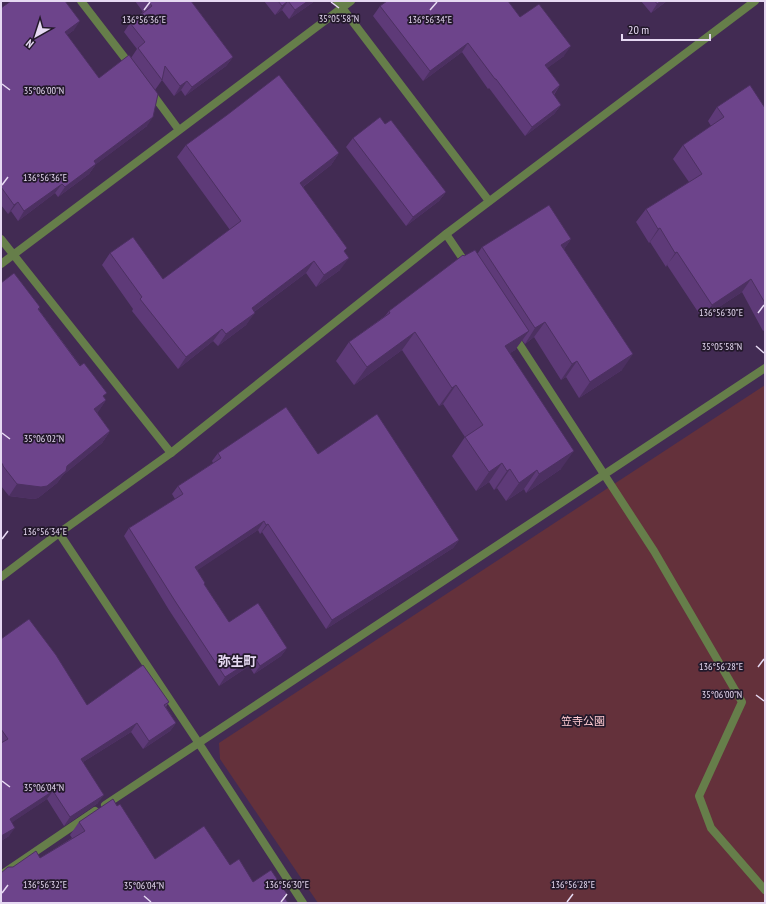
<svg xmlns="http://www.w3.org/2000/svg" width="766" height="904" viewBox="0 0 766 904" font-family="'PT Sans Narrow','Noto Sans JP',sans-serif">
	<rect width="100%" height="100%" fill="#422b53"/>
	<path fill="#64313b" d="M765 385V903H318L220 759 219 743Z"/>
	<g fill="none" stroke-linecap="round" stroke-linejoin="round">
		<path stroke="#667e4a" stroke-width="8" d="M81 1 131 66
			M337 1 489 201
			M151 92 179 130
			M446 234 467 265
			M1 239 171 453
			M1 264 351 1
			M514 336 654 551 742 702 699 796 711 828 765 890
			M59 533 198 742 303 903
			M105 805 765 368
			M1 875 95 811"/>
		<path stroke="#667e4a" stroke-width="8" d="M1 577 59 533 171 453 446 234 755 1"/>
	</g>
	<path fill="#5e3a78" d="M135 1H191L233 57 226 66 185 96 181 90 174 96 162 80 155 90 131 58 137 49 124 32 130 23 143 12Z
		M264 1H314L312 3 289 19 282 10 275 15Z
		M641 1H667L651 13Z
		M380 6 520 17 564 56 547 68 560 85 554 95 561 105 554 114 525 136 489 88 488 89 462 52 423 81 373 16Z
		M1 8 74 30 67 35 99 78 147 126 96 164 89 174 58 197 55 193 18 221 11 211 8 214 1 205Z
		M717 107 765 108V330L763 331 742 292 702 318 667 265 666 267 650 242 649 243 636 222 646 209 689 182 673 159 683 145 711 126 708 121Z
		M385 124 446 192 439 201 406 226 346 147 353 138Z
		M186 145 339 153 331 165 303 187 344 252 340 270 316 287 306 273 254 312 246 325 218 346 213 341 178 369 132 311 133 309 102 265 110 253 163 279 230 230 177 157Z
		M571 239 564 249 622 370 579 398 566 377 561 380 534 337 525 344 522 340 515 350 510 353 561 469 526 493 524 489 506 501 497 488 494 490 489 482 476 491 452 456 465 437 443 404 439 406 402 350 354 385 336 361 349 342 385 316 389 311 464 256 478 253 482 247Z
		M1 283 40 307 39 310 106 400 97 413 110 431 102 443 63 475 57 483 38 498 33 499 9 496 1 486Z
		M218 453 318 454 459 540 453 548 326 629 262 532 260 534 258 530 197 570 204 584 229 622 287 648 281 656 254 674 249 666 219 686 169 610 124 536 129 528 175 499 172 494 178 486 213 463 212 461Z
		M1 639 87 705 169 702 166 707 176 723 170 731 143 749 131 732 83 762 98 803 64 826 47 799 12 822 9 836 1 841Z
		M79 822 155 859 230 865 253 882 287 894 285 898 13 867 40 858 72 838 70 835Z"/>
	<path fill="#4c3061" d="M288 1 282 10 275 15 282 6Z
		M308 1H314L312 3 289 19 295 10Z
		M661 1H667L651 13 657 4Z
		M80 21 74 30 58 42 65 32Z
		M468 43 462 52 423 81 430 71Z
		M571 46 564 56 538 75 545 65Z
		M233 57 226 66 185 96 192 87Z
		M187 81 181 90 174 96 180 86Z
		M560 85 553 95 552 92Z
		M561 105 554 114 525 136 532 127Z
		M153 117 147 126 87 171 94 161Z
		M339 153 331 165 292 195 300 183Z
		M96 164 89 174 58 197 65 187Z
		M62 184 55 193 18 221 24 211Z
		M446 192 439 201 406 226 413 217Z
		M18 202 11 211 8 214 14 205Z
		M660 228 650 242 649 243 658 229Z
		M571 239 560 255 561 245Z
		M677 252 667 265 666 267 675 253Z
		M349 258 340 270 316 287 324 275Z
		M314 261 306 273 243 320 252 308Z
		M751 279 742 292 702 318 712 305Z
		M255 313 246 325 218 346 226 334Z
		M545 322 534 337 525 344 535 328Z
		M222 329 213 341 178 369 186 357Z
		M529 331 515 350 492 365 505 346Z
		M415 332 402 350 354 385 367 367Z
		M633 354 622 370 579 398 590 382Z
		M577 361 566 377 561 380 572 364Z
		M456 385 443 404 439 406 452 388Z
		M106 400 98 412 86 421 94 409Z
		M110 431 102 443 63 475 57 483 38 498 33 499 9 496 17 484 67 466Z
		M574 451 561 469 526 493 539 474Z
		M502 463 489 482 476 491 489 472Z
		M510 469 497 488 494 490 507 471Z
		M537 470 524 489 506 501 519 483Z
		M264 521 258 530 189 576 195 567Z
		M268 524 262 532 260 534 266 525Z
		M459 540 453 548 326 629 332 620Z
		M287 648 281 656 254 674 260 666Z
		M255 658 249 666 219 686 225 677Z
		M137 723 131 732 75 767 81 759Z
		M176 723 170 731 143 749 149 741Z
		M53 791 47 799 4 828 10 819Z
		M104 795 98 803 64 826 70 817Z
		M15 828 9 836 1 841V836Z"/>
	<path fill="#6d448b" stroke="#4c3061" d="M11 1H65L80 21 65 32 99 78 129 55 158 94 153 117 94 161 96 164 65 187 62 184 24 211 18 202 14 205 1 187V8Z
		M148 1H191L233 57 192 87 187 81 180 86 165 66 162 80 138 48 145 42 130 23 152 6Z
		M278 1H288L282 6Z
		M288 1H308L295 10Z
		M387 1H508L520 17 539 4 571 46 545 65 560 85 552 92 561 105 532 127 496 79H495L468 43 430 71 380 6Z
		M655 1H661L657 4Z
		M279 75 339 153 300 183 347 248 344 251 349 258 324 275 314 261 252 308 255 313 226 334 222 329 186 357 140 299 142 297 110 253 133 237 163 279 241 221 186 145 227 115Z
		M750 85 765 108V303L751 279 712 305 677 252 675 253 660 228 658 229 646 209 702 174 683 145 724 117 717 107Z
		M380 117 385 124 391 120 446 192 413 217 353 138Z
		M549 205 571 239 561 245 633 354 590 382 577 361 572 364 545 322 535 328 482 247Z
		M475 250 529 331 505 346 574 451 539 474 537 470 519 483 510 469 507 471 502 463 489 472 465 437 483 425 456 385 452 388 415 332 367 367 349 342 390 313 389 311 463 255 464 256Z
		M14 273 40 307 38 309 80 366 84 363 107 393 103 396 106 400 94 409 110 431 67 466 66 471 47 486 41 487 17 484 3 466V465L1 462V283Z
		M286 407 318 454 377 414 459 540 332 620 268 524 266 525 264 521 195 567 205 583 204 584 229 622 258 603 287 648 260 666 255 658 225 677 175 601 129 528 183 494 178 486 221 458 218 453Z
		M29 619 56 655 87 705 143 665 169 702 164 705 176 723 149 741 137 723 81 759 104 795 70 817 53 791 10 819 15 828 1 836V743L8 739 1 729V639Z
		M113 799 117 806 120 804 155 859 204 826 230 865 239 859 253 882 271 870 287 894 284 896 288 903H1V873L8 867H13L36 851 40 858 85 831 79 822Z"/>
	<path fill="none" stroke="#e6d9f2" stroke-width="1.5" d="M331 2 339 8M144 10 150 2M430 10 437 2M2 84 10 90M2 185 8 177M758 313 764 305M756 346 764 353M2 433 10 439M2 539 8 531M758 667 764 659M756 695 764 701M2 781 10 787M2 893 8 885M144 896 151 902M281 902 287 894M567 902 573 894"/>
	<g text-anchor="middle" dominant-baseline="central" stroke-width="3.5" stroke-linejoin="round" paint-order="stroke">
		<g font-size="11" fill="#fecad1" stroke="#23192b">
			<text x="583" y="721">笠寺公園</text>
		</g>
		<g font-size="13" font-weight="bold" fill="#e6d9f2" stroke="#23192b">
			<text x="237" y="661">弥生町</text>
		</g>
	</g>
	<g font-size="10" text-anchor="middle" fill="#e6d9f2" stroke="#23192b" stroke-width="3.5" stroke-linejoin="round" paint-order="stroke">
		<text x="339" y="22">35°05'58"N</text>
		<text x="144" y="23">136°56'36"E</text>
		<text x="430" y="23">136°56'34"E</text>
		<text x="44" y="94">35°06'00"N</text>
		<text x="45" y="181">136°56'36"E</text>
		<text x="721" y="316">136°56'30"E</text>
		<text x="722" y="350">35°05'58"N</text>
		<text x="44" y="442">35°06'02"N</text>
		<text x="45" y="535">136°56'34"E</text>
		<text x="721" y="670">136°56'28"E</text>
		<text x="722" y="698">35°06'00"N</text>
		<text x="44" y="791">35°06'04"N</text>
		<text x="287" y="888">136°56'30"E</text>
		<text x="573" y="888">136°56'28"E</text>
		<text x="45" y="888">136°56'32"E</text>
		<text x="144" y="889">35°06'04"N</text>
	</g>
	<rect width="766" height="904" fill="none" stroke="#e6d9f2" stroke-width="4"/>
	<g transform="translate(36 36) rotate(219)" stroke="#23192b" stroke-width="3" paint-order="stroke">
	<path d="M0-3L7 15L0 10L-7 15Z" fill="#e6d9f2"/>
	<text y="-6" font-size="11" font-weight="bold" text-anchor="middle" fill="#e6d9f2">N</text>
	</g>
	<path d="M622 34v6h88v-6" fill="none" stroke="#e6d9f2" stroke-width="2"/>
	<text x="628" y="34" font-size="12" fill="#e6d9f2" stroke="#23192b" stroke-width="3" paint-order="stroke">20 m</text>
</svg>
